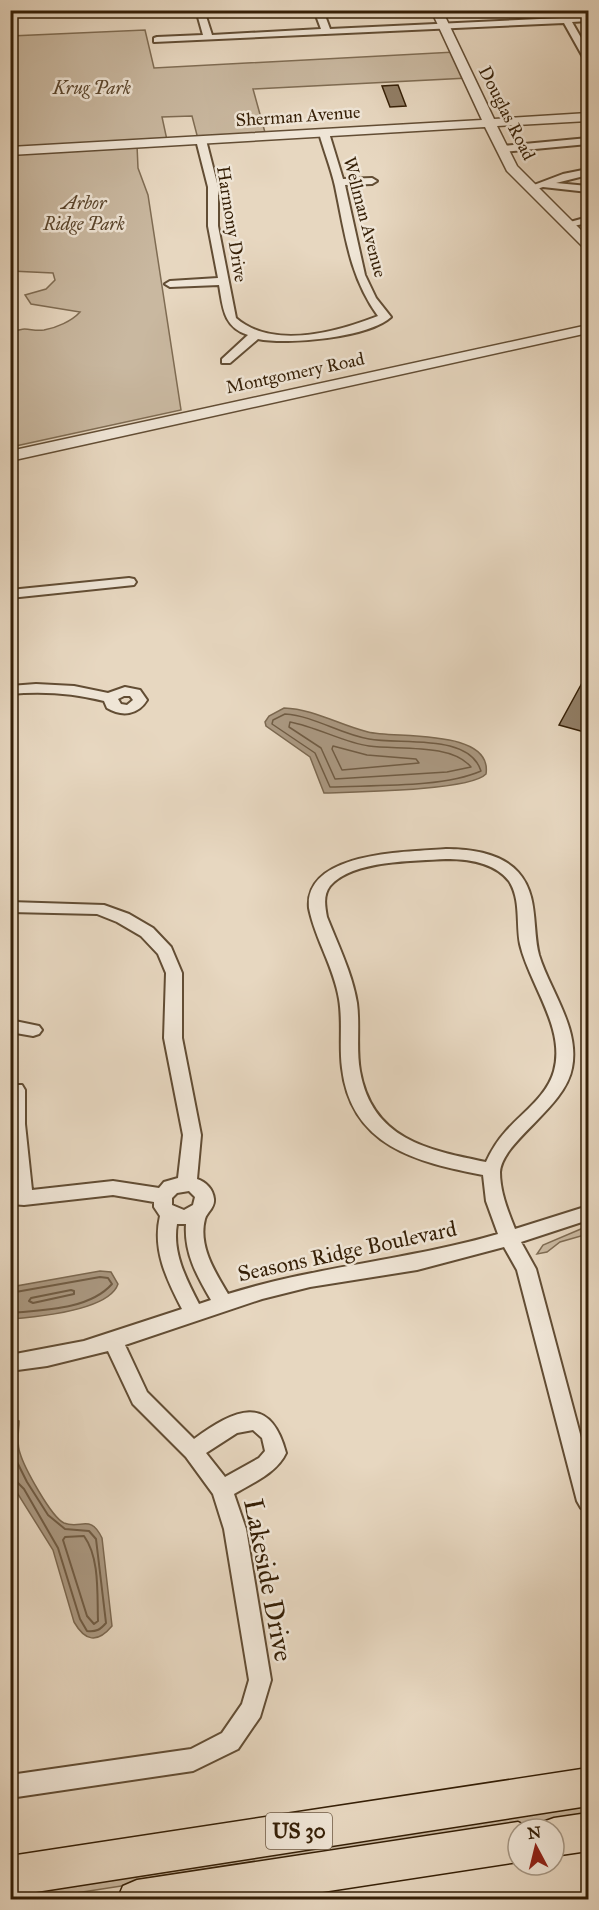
<svg xmlns="http://www.w3.org/2000/svg" width="599" height="1910" viewBox="0 0 599 1910" font-family="'IM FELL Great Primer',serif">
	<rect width="100%" height="100%" fill="#e7d7c0"/>
	<filter id="stains"><feTurbulence type="fractalNoise" baseFrequency=".00333" numOctaves="4"/><feColorMatrix values="0 0 0 0 .2 0 0 0 0 .09 0 0 0 0 .02 0 0 0 .5 -.17"/></filter>
	<radialGradient id="worn" r=".72"><stop offset=".6" stop-color="#630" stop-opacity="0"/><stop offset="1" stop-color="#630" stop-opacity=".3"/></radialGradient>
	<path fill="#c9b8a0" stroke="#7f6c53" stroke-width="1.5" d="M145 30 154 68 455 52 468 78 253 89 266 136 198 139 192 116 162 117 167 140 11 149V36Z
		M137 145 138 168 148 195 181 410 11 447 10 333C27 325 30 332 44 330 56 328 72 321 80 312L31 304 25 295 46 289 55 280 53 273 11 271V152Z
		M588 1226V1234L560 1242 547 1252 537 1254 543 1245Z
		M588 1802V1817L452 1835 37 1899 11 1900V1891Z"/>
	<path fill="#aa9881" stroke="#7b6850" stroke-width="1.5" d="M284 708C314 709 339 725 368 732 395 739 493 728 486 774 470 791 353 792 324 793L310 757 266 726 265 722 269 716Z
		M100 1271 111 1272 118 1284C109 1311 36 1317 11 1319V1287Z
		M11 1417 19 1421C19 1431 16 1442 20 1453 24 1467 51 1517 64 1523 81 1530 90 1513 102 1538L112 1626C97 1644 85 1641 74 1622L53 1550 11 1483Z"/>
	<g fill="none" stroke-linecap="round" stroke-linejoin="round">
		<path stroke="#705c44" stroke-width="1.5" d="M285 714C315 716 339 734 369 739 401 745 469 733 481 771 443 788 372 785 330 787L315 753 272 724 273 720Z
			M290 722C317 727 345 743 369 746 398 750 451 743 471 767L447 772 335 779 321 748 289 727Z
			M333 746 367 755 416 759 419 763 342 770 332 749Z"/>
		<path stroke="#705c44" stroke-width="2" d="M71 1290 74 1291V1294L33 1303 29 1301 31 1298Z
			M10 1293 100 1277 108 1278 112 1284C89 1310 42 1310 10 1313
			M10 1423 13 1426V1454L27 1482 48 1515 65 1529 89 1531 96 1539 106 1623C100 1630 96 1632 87 1631L80 1619 58 1548 24 1489 16 1481 10 1479
			M84 1536C100 1558 97 1595 98 1621L94 1624 87 1616 63 1540 65 1537Z"/>
	</g>
	<path fill="#927f67" stroke="#351f06" stroke-width="1.5" d="M398 85 406 106 390 107 382 86Z
		M588 672V733L559 725Z"/>
	<g fill="none" stroke-linecap="round" stroke-linejoin="round">
		<defs>
			<path id="minor" d="M196 10H204L212 35 321 29 314 10H323L330 29 561 18 557 11 565 10 569 17H588V21L572 22 588 50V60L583 57 564 23 154 42V38L157 37 203 35Z
				M324 130 329 133 343 179 372 178 377 181 372 184 345 185 365 275 376 298 391 317C368 338 287 345 258 339L230 363H222V359L248 335C223 327 223 307 219 285L170 287 165 284 170 281 218 278 208 226V187L196 140 198 138 206 140 218 187V226L236 318C273 350 337 332 378 316 349 276 345 233 335 186 331 168 324 151 319 133Z
				M588 138V144L502 152 497 149 502 146Z
				M588 169V175L556 183 588 186V192L543 187 531 191 526 188 563 174Z
				M588 217V223L568 227 563 224Z
				M129 578 134 579 136 582 134 585 10 598V590Z
				M36 684 74 686 108 693 125 687 140 690 147 700C138 715 122 717 107 708L104 701C73 693 42 691 10 694V686ZM124 696H130L133 700 127 705 121 704 118 699Z
				M446 849C470 849 501 853 518 872 539 895 532 928 539 955 550 991 580 1028 572 1068 565 1108 502 1141 500 1172 500 1192 508 1211 515 1229L588 1206V1220L521 1242 536 1269 588 1464V1510L581 1508 577 1501 517 1270 504 1247 417 1270 310 1287 262 1299 125 1345 147 1392 194 1439C234 1410 270 1392 286 1453 277 1473 252 1483 234 1494L246 1529 271 1680 260 1717 238 1749 193 1771 10 1798V1775L191 1749 222 1733 242 1704 249 1680 224 1529 213 1494 186 1457 133 1404 108 1351 47 1366 10 1371V1355L84 1341 182 1309C167 1280 152 1250 160 1216L154 1207V1202L113 1195 24 1205 10 1204V1190H14L10 1157V1085H22L25 1090V1124L32 1190 113 1181 159 1188 164 1182 178 1178 183 1135 164 1038 166 973 158 954 141 936 117 922 97 914 10 912V902L104 905 129 914 153 928 171 947 182 973V1038L201 1135 197 1179C206 1182 213 1189 214 1199 215 1208 207 1212 205 1219 198 1246 215 1272 228 1294 317 1266 409 1260 498 1234L486 1201 483 1175C416 1162 351 1146 342 1068 339 1045 343 1022 339 999 334 967 315 939 309 908 304 851 409 852 446 849ZM446 859C468 859 494 862 509 881 521 899 516 924 520 944 529 984 566 1028 554 1071 547 1096 523 1112 506 1131 497 1141 491 1151 486 1162 427 1150 372 1139 360 1071 356 1049 360 1026 357 1003 352 973 338 945 327 917 325 906 323 895 330 886 352 860 415 861 446 859ZM189 1191 195 1197 193 1205 184 1210 172 1205V1198L177 1193ZM177 1224H186C184 1253 197 1276 211 1300L199 1304C186 1279 172 1252 177 1224ZM253 1430 262 1438 265 1451 259 1458 225 1477 206 1453 237 1433Z
				M10 1020 39 1026 42 1030 39 1034 33 1036 10 1032Z"/>
			<path id="tertiary" d="M431 10H442L494 119 588 113V121L497 126 517 166 588 237V248L583 247 507 171 485 127 10 155V147L482 120Z
				M588 325V333L10 461V451Z"/>
			<path id="primary" d="M588 1768V1806L10 1896V1856Z
				M588 1813V1851L554 1856V1829H538L540 1823 554 1818Z
				M518 1822 532 1829H518V1862L270 1900H117L123 1886 137 1880Z"/>
		</defs>
		<use href="#minor" stroke="#624d34" stroke-width="4"/>
		<use href="#tertiary" stroke="#624d34" stroke-width="3"/>
		<use href="#primary" stroke="#351f06" stroke-width="3"/>
		<use href="#minor" fill="#efe5d6" fill-rule="evenodd"/>
		<use href="#tertiary" fill="#efe5d6" fill-rule="evenodd"/>
		<use href="#primary" fill="#e7d7c0" fill-rule="evenodd"/>
	</g>
	<g text-anchor="middle" dominant-baseline="central" stroke-width="5" stroke-linejoin="round" paint-order="stroke">
		<g font-size="18" font-style="italic" fill="#5a452c" stroke="#efe5d6">
			<text x="92" y="88">Krug Park</text>
			<text x="84" y="203">Arbor<tspan x="84" dy="21">Ridge Park</tspan></text>
		</g>
		<g font-size="18" fill="#351f06" stroke="#efe5d6">
			<text transform="translate(507 113) rotate(63)">Douglas Road</text>
			<text transform="translate(298 116) rotate(-4)">Sherman Avenue</text>
			<text transform="translate(365 217) rotate(75)">Wellman Avenue</text>
			<text transform="translate(232 224) rotate(81)">Harmony Drive</text>
			<text transform="translate(295 373) rotate(-12)">Montgomery Road</text>
		</g>
		<rect fill="#efe5d6" stroke="#6d5a44" stroke-width="1.5" x="266" y="1813" width="66" height="36" rx="4.5"/>
		<g font-size="21" font-weight="bold" fill="#351f06">
			<text x="299" y="1831">US 30</text>
		</g>
		<g font-size="22" fill="#351f06" stroke="#efe5d6">
			<text transform="translate(347 1251) rotate(-12)">Seasons Ridge Boulevard</text>
		</g>
		<g font-size="27" fill="#351f06" stroke="#efe5d6">
			<text transform="translate(269 1580) rotate(79)">Lakeside Drive</text>
		</g>
	</g>
	<rect width="599" height="1910" fill="none" stroke="#e7d7c0" stroke-width="36"/>
	<rect x="12" y="12" width="575" height="1886" fill="none" stroke="#351f06" stroke-width="3"/>
	<rect x="18" y="18" width="563" height="1874" fill="none" stroke="#351f06" stroke-width="1.5"/>
	<g transform="translate(536 1847) rotate(353)"><circle r="28" fill="#efe5d6" stroke="#a59683" stroke-width="1.5"/>
	<path d="M0-4.5L10 22L0 15L-10 22Z" fill="#8f2418"/>
	<text y="-9" font-size="16" font-weight="bold" text-anchor="middle" fill="#351f06">N</text>
	</g>
	<rect width="100%" height="100%" filter="url(#stains)"/>
	<rect width="100%" height="100%" fill="url(#worn)"/>
</svg>
